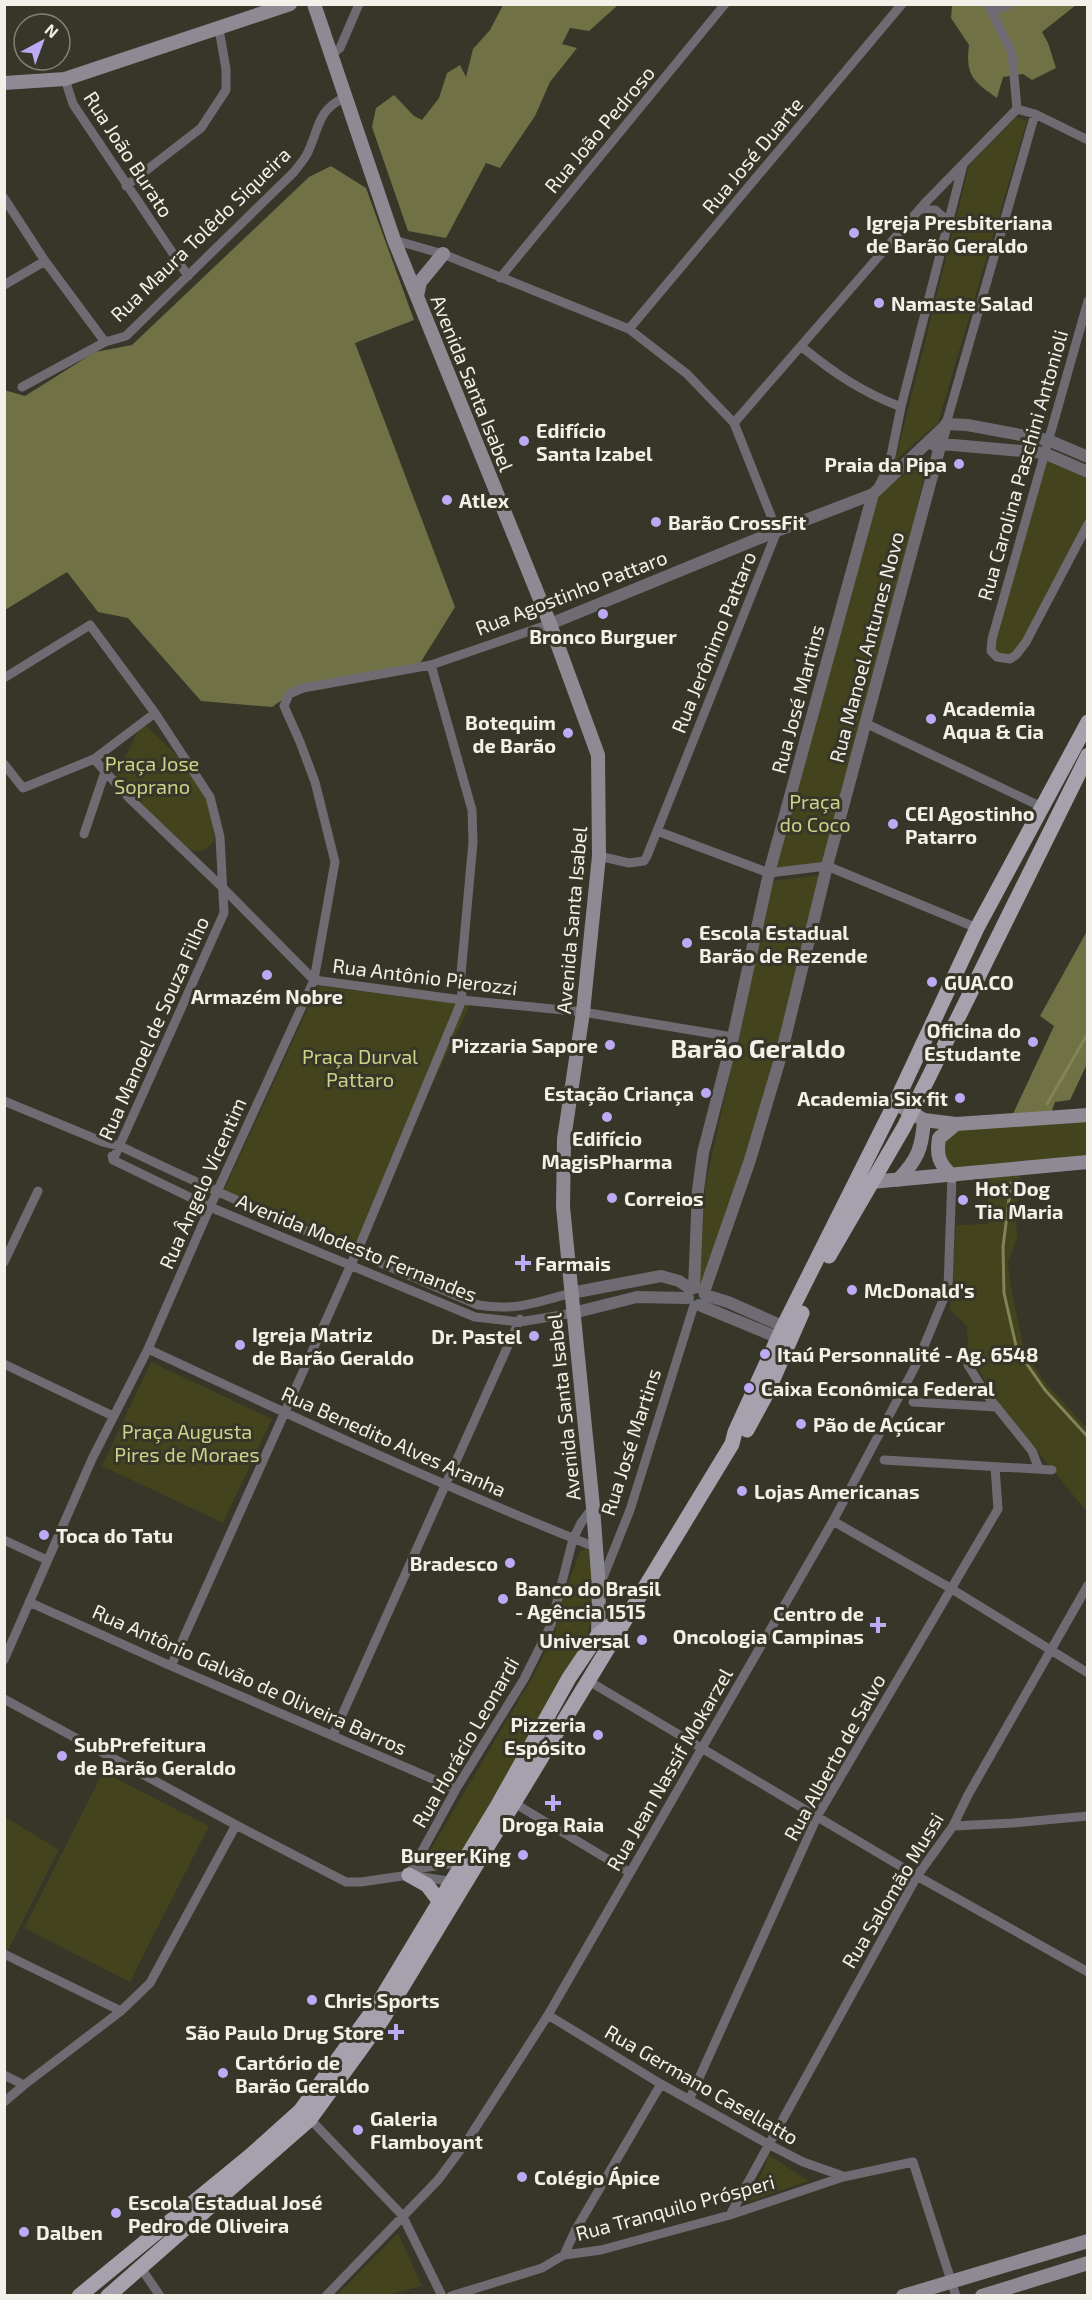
<svg xmlns="http://www.w3.org/2000/svg" width="1092" height="2300" viewBox="0 0 1092 2300" font-family="'Exo 2',sans-serif">
	<rect width="100%" height="100%" fill="#363629"/>
	<path fill="#43431e" d="M1016 117 1027 121 938 423 895 461 969 166Z
		M929 457 865 723 827 866 774 870 875 496Z
		M1047 457 1087 475V521L1025 642 1010 658 993 651Z
		M147 726 178 757 207 799 215 840C203 853 203 854 186 848L114 780 137 733 142 728Z
		M820 875 788 1008 745 1161 705 1284 698 1282 705 1186 773 881Z
		M318 986 470 1005 356 1245 224 1190Z
		M1087 1117V1160L1021 1171 1016 1215 1017 1237 1008 1263 1012 1293 1025 1352 1048 1386 1087 1428V1512L993 1396 968 1350 967 1326 950 1310 956 1225 988 1224V1170L953 1172 944 1164 941 1145 959 1127Z
		M151 1362 272 1419 223 1523 102 1466Z
		M586 1548 592 1552 593 1615 586 1639 458 1858 429 1861 428 1857 430 1850 532 1678 555 1633 560 1604 580 1552Z
		M103 1772 209 1826 130 1982 24 1928Z
		M4 1816 59 1850 7 1952 4 1951Z
		M769 2155 809 2181 750 2201Z
		M398 2233 422 2286 386 2295H337Z"/>
	<path fill="#707145" d="M503 5H618L589 31 570 28 562 44 577 48 550 82 535 116 500 168 486 163 446 238 408 231 372 127 376 108 394 95 414 116 422 120 439 98 447 73 460 65 466 77 473 49 490 30Z
		M952 5H1076L1042 32 1048 43 1056 68 1032 80 1023 74 1003 77 997 98C974 82 965 76 969 45L951 18Z
		M331 166 366 188 414 320 355 343 455 607 419 665 302 686 272 707 201 701 128 618 98 612 67 572 5 610 4 390 25 396 95 352 132 345 309 177Z
		M1087 931V1064L1070 1100 1055 1102 1051 1113 1012 1116 1054 1026 1040 1016Z"/>
	<g fill="none" stroke-linecap="round" stroke-linejoin="round">
		<path stroke="#828357" stroke-width="3" d="M1047 1104 1088 1033
			M1011 1183 1003 1247 1004 1293 1017 1350 1045 1390 1088 1437"/>
		<path stroke="#6e6c72" stroke-width="9" d="M988 4 1012 53 1017 109
			M993 11 1010 4
			M330 56 340 48 359 4
			M65 79 73 104 188 276
			M1017 109 1035 114 1088 140
			M126 186 201 128 226 90V69L219 29
			M4 198 45 261 105 342
			M920 209 935 210 949 222
			M394 240 443 254 629 329 687 374 734 423 777 531 647 856 644 861 629 863 599 856
			M500 278 725 4
			M4 285 45 261
			M1088 301 992 639 991 651 997 657 1010 659 1016 655 1026 642 1088 524
			M629 329 902 4
			M802 347C835 374 862 392 901 407
			M22 387 105 342 126 336 294 172C299 165 305 159 308 152 320 126 317 111 345 97
			M734 423 925 203 1017 109
			M946 424 1035 114
			M879 485 889 466 901 407 963 165
			M4 678 90 625 155 713 210 797 220 837 224 913 113 1160
			M865 723 1042 807
			M94 759 129 798 221 886 314 980 462 1000 583 1012 733 1037
			M4 764 23 788 94 759 155 713
			M657 831 769 873 827 866 977 928
			M84 834 105 772
			M4 1101 103 1142 120 1146C238 1203 358 1253 478 1305 515 1311 536 1303 571 1293
			M112 1156 113 1160 210 1207 475 1317 520 1322 573 1313
			M4 1262 38 1191
			M148 1349C296 1418 444 1487 595 1547
			M4 1364 113 1416
			M968 1365 986 1394 1032 1451 1039 1469
			M913 1402 997 1407
			M884 1460 1052 1470
			M833 1521 950 1588 1088 1673
			M4 1540 47 1560
			M600 1585 630 1510 694 1305
			M29 1602 171 1666 456 1789
			M4 1660 92 1459 148 1349 210 1207 314 980 335 862 315 782 300 742 284 706 289 694 303 688 431 665 550 624
			M171 1666 362 1240 462 1000 461 974 473 842 472 810 431 665
			M587 1680 917 1876 1088 1972
			M4 1699 236 1825 346 1882H361L409 1875 455 1882
			M333 1735 520 1319
			M514 1803 629 1872
			M953 1826 1013 1823 1088 1816
			M411 1874 421 1868 463 1862
			M409 1875 456 1789 524 1679 551 1625 573 1539 581 1523 593 1507
			M4 1954 121 2011
			M548 2015 661 2084 768 2144 803 2162 843 2176
			M4 2075 24 2085
			M690 2098 818 1815 998 1509 995 1467
			M4 2102 24 2085 121 2011 150 1983 236 1825
			M310 2119 402 2215 442 2296
			M730 2215 917 1876 953 1826 968 1795 1088 1585
			M564 2255 576 2229 661 2084
			M141 2268 160 2296
			M326 2296 438 2180 467 2141 548 2015 833 1521 917 1363 948 1288 952 1176
			M451 2296 542 2268 564 2255 601 2250 730 2215 843 2177 913 2162 956 2296"/>
		<path stroke="#6e6c72" stroke-width="12" d="M946 424 967 425 1048 440 1088 457
			M934 445 942 444 1044 453 1088 472
			M550 624 777 531 873 494 946 425
			M694 1288 698 1190 703 1153 733 1037 769 873 873 494
			M704 1292 750 1160 780 1059 827 866 946 424
			M571 1293 661 1276 679 1281 691 1289
			M705 1295 728 1302 789 1329
			M699 1305 784 1340
			M573 1313 637 1297 688 1298"/>
		<path stroke="#8d8a94" stroke-width="14" d="M314 4 394 240 550 624 598 755 599 856 583 1012 564 1139 563 1207 593 1507 599 1588 598 1635
			M4 83 65 79 290 4
			M417 296 420 282 443 254
			M895 1103 924 1120 956 1124 1088 1115
			M952 1176C939 1163 936 1156 939 1138L956 1124
			M898 1180C918 1159 922 1148 924 1120
			M871 1182 1088 1162
			M903 2296 1088 2241
			M982 2296 1088 2263"/>
		<path stroke="#a5a2ae" stroke-width="15" d="M829 1256 904 1127 1088 755
			M747 1430 767 1393 802 1313
			M409 1875 427 1885 440 1902
			M79 2296 251 2155 301 2110 379 2002 499 1803 569 1678 598 1635 625 1614
			M108 2296 310 2119 382 2020 732 1444 735 1432 783 1327 899 1095 977 928 1088 722"/>
	</g>
	<g fill="#bea9f4" stroke="#363629" stroke-width="2">
		<circle cx="854" cy="233" r="6"/>
		<circle cx="879" cy="303" r="6"/>
		<circle cx="524" cy="441" r="6"/>
		<circle cx="959" cy="464" r="6"/>
		<circle cx="447" cy="500" r="6"/>
		<circle cx="656" cy="522" r="6"/>
		<circle cx="603" cy="614" r="6"/>
		<circle cx="931" cy="719" r="6"/>
		<circle cx="568" cy="733" r="6"/>
		<circle cx="893" cy="824" r="6"/>
		<circle cx="687" cy="943" r="6"/>
		<circle cx="267" cy="975" r="6"/>
		<circle cx="932" cy="982" r="6"/>
		<circle cx="1033" cy="1042" r="6"/>
		<circle cx="610" cy="1045" r="6"/>
		<circle cx="706" cy="1093" r="6"/>
		<circle cx="960" cy="1098" r="6"/>
		<circle cx="607" cy="1117" r="6"/>
		<circle cx="612" cy="1198" r="6"/>
		<circle cx="963" cy="1200" r="6"/>
		<path d="M520 1254h6v6h6v6h-6v6h-6v-6h-6v-6h6z"/>
		<circle cx="852" cy="1290" r="6"/>
		<circle cx="534" cy="1336" r="6"/>
		<circle cx="240" cy="1345" r="6"/>
		<circle cx="765" cy="1354" r="6"/>
		<circle cx="749" cy="1388" r="6"/>
		<circle cx="801" cy="1424" r="6"/>
		<circle cx="742" cy="1491" r="6"/>
		<circle cx="44" cy="1535" r="6"/>
		<circle cx="510" cy="1563" r="6"/>
		<circle cx="503" cy="1599" r="6"/>
		<path d="M875 1616h6v6h6v6h-6v6h-6v-6h-6v-6h6z"/>
		<circle cx="642" cy="1640" r="6"/>
		<circle cx="598" cy="1735" r="6"/>
		<circle cx="62" cy="1756" r="6"/>
		<path d="M550 1794h6v6h6v6h-6v6h-6v-6h-6v-6h6z"/>
		<circle cx="523" cy="1855" r="6"/>
		<circle cx="312" cy="2000" r="6"/>
		<path d="M393 2023h6v6h6v6h-6v6h-6v-6h-6v-6h6z"/>
		<circle cx="223" cy="2073" r="6"/>
		<circle cx="358" cy="2130" r="6"/>
		<circle cx="522" cy="2177" r="6"/>
		<circle cx="116" cy="2213" r="6"/>
		<circle cx="24" cy="2232" r="6"/>
	</g>
	<g text-anchor="middle" dominant-baseline="central" stroke-width="6" stroke-linejoin="round" paint-order="stroke">
		<g font-size="20" fill="#f1f1e9" stroke="#363629">
			<text transform="translate(599 129) rotate(-50)">Rua João Pedroso</text>
			<text transform="translate(129 154) rotate(57)">Rua João Burato</text>
			<text transform="translate(752 155) rotate(-50)">Rua José Duarte</text>
			<text transform="translate(200 234) rotate(-44)">Rua Maura Tolêdo Siqueira</text>
			<text transform="translate(473 383) rotate(68)">Avenida Santa Isabel</text>
			<text transform="translate(1022 465) rotate(-74)">Rua Carolina Paschini Antonioli</text>
			<text transform="translate(571 592) rotate(-21)">Rua Agostinho Pattaro</text>
			<text transform="translate(713 642) rotate(-68)">Rua Jerônimo Pattaro</text>
			<text transform="translate(866 647) rotate(-75)">Rua Manoel Antunes Novo</text>
			<text transform="translate(797 699) rotate(-75)">Rua José Martins</text>
			<text transform="translate(571 920) rotate(-85)">Avenida Santa Isabel</text>
			<text transform="translate(425 976) rotate(7)">Rua Antônio Pierozzi</text>
			<text transform="translate(153 1028) rotate(-66)">Rua Manoel de Souza Filho</text>
			<text transform="translate(202 1183) rotate(-66)">Rua Ângelo Vicentim</text>
			<text transform="translate(357 1247) rotate(22)">Avenida Modesto Fernandes</text>
			<text transform="translate(563 1407) rotate(-96)">Avenida Santa Isabel</text>
			<text transform="translate(394 1441) rotate(24)">Rua Benedito Alves Aranha</text>
			<text transform="translate(630 1442) rotate(-72)">Rua José Martins</text>
			<text transform="translate(250 1679) rotate(24)">Rua Antônio Galvão de Oliveira Barros</text>
			<text transform="translate(465 1742) rotate(-60)">Rua Horácio Leonardi</text>
			<text transform="translate(834 1757) rotate(-61)">Rua Alberto de Salvo</text>
			<text transform="translate(669 1769) rotate(-60)">Rua Jean Nassif Mokarzel</text>
			<text transform="translate(892 1890) rotate(-59)">Rua Salomão Mussi</text>
			<text transform="translate(702 2084) rotate(30)">Rua Germano Casellatto</text>
			<text transform="translate(675 2207) rotate(-15)">Rua Tranquilo Prósperi</text>
		</g>
		<g font-size="20" font-weight="bold" fill="#f1f1e9" stroke="#363629" text-anchor="start">
			<text x="866" y="222">Igreja Presbiteriana<tspan x="866" dy="23">de Barão Geraldo</tspan></text>
			<text x="891" y="303">Namaste Salad</text>
			<text x="536" y="430">Edifício<tspan x="536" dy="23">Santa Izabel</tspan></text>
			<text x="947" y="464" text-anchor="end">Praia da Pipa</text>
			<text x="459" y="500">Atlex</text>
			<text x="668" y="522">Barão CrossFit</text>
			<text x="603" y="636" text-anchor="middle">Bronco Burguer</text>
			<text x="943" y="708">Academia<tspan x="943" dy="23">Aqua &amp; Cia</tspan></text>
			<text x="556" y="722" text-anchor="end">Botequim<tspan x="556" dy="23">de Barão</tspan></text>
			<text x="905" y="813">CEI Agostinho<tspan x="905" dy="23">Patarro</tspan></text>
			<text x="699" y="932">Escola Estadual<tspan x="699" dy="23">Barão de Rezende</tspan></text>
			<text x="944" y="982">GUA.CO</text>
			<text x="267" y="996" text-anchor="middle">Armazém Nobre</text>
			<text x="1021" y="1030" text-anchor="end">Oficina do<tspan x="1021" dy="23">Estudante</tspan></text>
			<text x="598" y="1045" text-anchor="end">Pizzaria Sapore</text>
			<text x="694" y="1093" text-anchor="end">Estação Criança</text>
			<text x="948" y="1098" text-anchor="end">Academia Six fit</text>
			<text x="607" y="1138" text-anchor="middle">Edifício<tspan x="607" dy="23">MagisPharma</tspan></text>
			<text x="975" y="1188">Hot Dog<tspan x="975" dy="23">Tia Maria</tspan></text>
			<text x="624" y="1198">Correios</text>
			<text x="535" y="1263">Farmais</text>
			<text x="864" y="1290">McDonald's</text>
			<text x="252" y="1334">Igreja Matriz<tspan x="252" dy="23">de Barão Geraldo</tspan></text>
			<text x="522" y="1336" text-anchor="end">Dr. Pastel</text>
			<text x="777" y="1354">Itaú Personnalité - Ag. 6548</text>
			<text x="761" y="1388">Caixa Econômica Federal</text>
			<text x="813" y="1424">Pão de Açúcar</text>
			<text x="754" y="1491">Lojas Americanas</text>
			<text x="56" y="1535">Toca do Tatu</text>
			<text x="498" y="1563" text-anchor="end">Bradesco</text>
			<text x="515" y="1588">Banco do Brasil<tspan x="515" dy="23">- Agência 1515</tspan></text>
			<text x="864" y="1613" text-anchor="end">Centro de<tspan x="864" dy="23">Oncologia Campinas</tspan></text>
			<text x="630" y="1640" text-anchor="end">Universal</text>
			<text x="586" y="1724" text-anchor="end">Pizzeria<tspan x="586" dy="23">Espósito</tspan></text>
			<text x="74" y="1744">SubPrefeitura<tspan x="74" dy="23">de Barão Geraldo</tspan></text>
			<text x="553" y="1824" text-anchor="middle">Droga Raia</text>
			<text x="511" y="1855" text-anchor="end">Burger King</text>
			<text x="324" y="2000">Chris Sports</text>
			<text x="384" y="2032" text-anchor="end">São Paulo Drug Store</text>
			<text x="235" y="2062">Cartório de<tspan x="235" dy="23">Barão Geraldo</tspan></text>
			<text x="370" y="2118">Galeria<tspan x="370" dy="23">Flamboyant</tspan></text>
			<text x="534" y="2177">Colégio Ápice</text>
			<text x="128" y="2202">Escola Estadual José<tspan x="128" dy="23">Pedro de Oliveira</tspan></text>
			<text x="36" y="2232">Dalben</text>
		</g>
		<g font-size="20" fill="#cfd189" stroke="#363629">
			<text x="152" y="763">Praça Jose<tspan x="152" dy="23">Soprano</tspan></text>
			<text x="815" y="801">Praça<tspan x="815" dy="23">do Coco</tspan></text>
			<text x="360" y="1056">Praça Durval<tspan x="360" dy="23">Pattaro</tspan></text>
			<text x="187" y="1431">Praça Augusta<tspan x="187" dy="23">Pires de Moraes</tspan></text>
		</g>
		<g font-size="26" font-weight="bold" fill="#f1f1e9" stroke="#363629">
			<text x="758" y="1047">Barão Geraldo</text>
		</g>
	</g>
	<rect width="1092" height="2300" fill="none" stroke="#f1f1e9" stroke-width="12"/>
	<g transform="translate(42 42) rotate(41)"><circle r="28" fill="#363629" stroke="#818176" stroke-width="1.5"/>
	<path d="M0-4.5L10 22L0 15L-10 22Z" fill="#bea9f4"/>
	<text y="-9" font-size="16" font-weight="bold" text-anchor="middle" fill="#f1f1e9">N</text>
	</g>
</svg>
